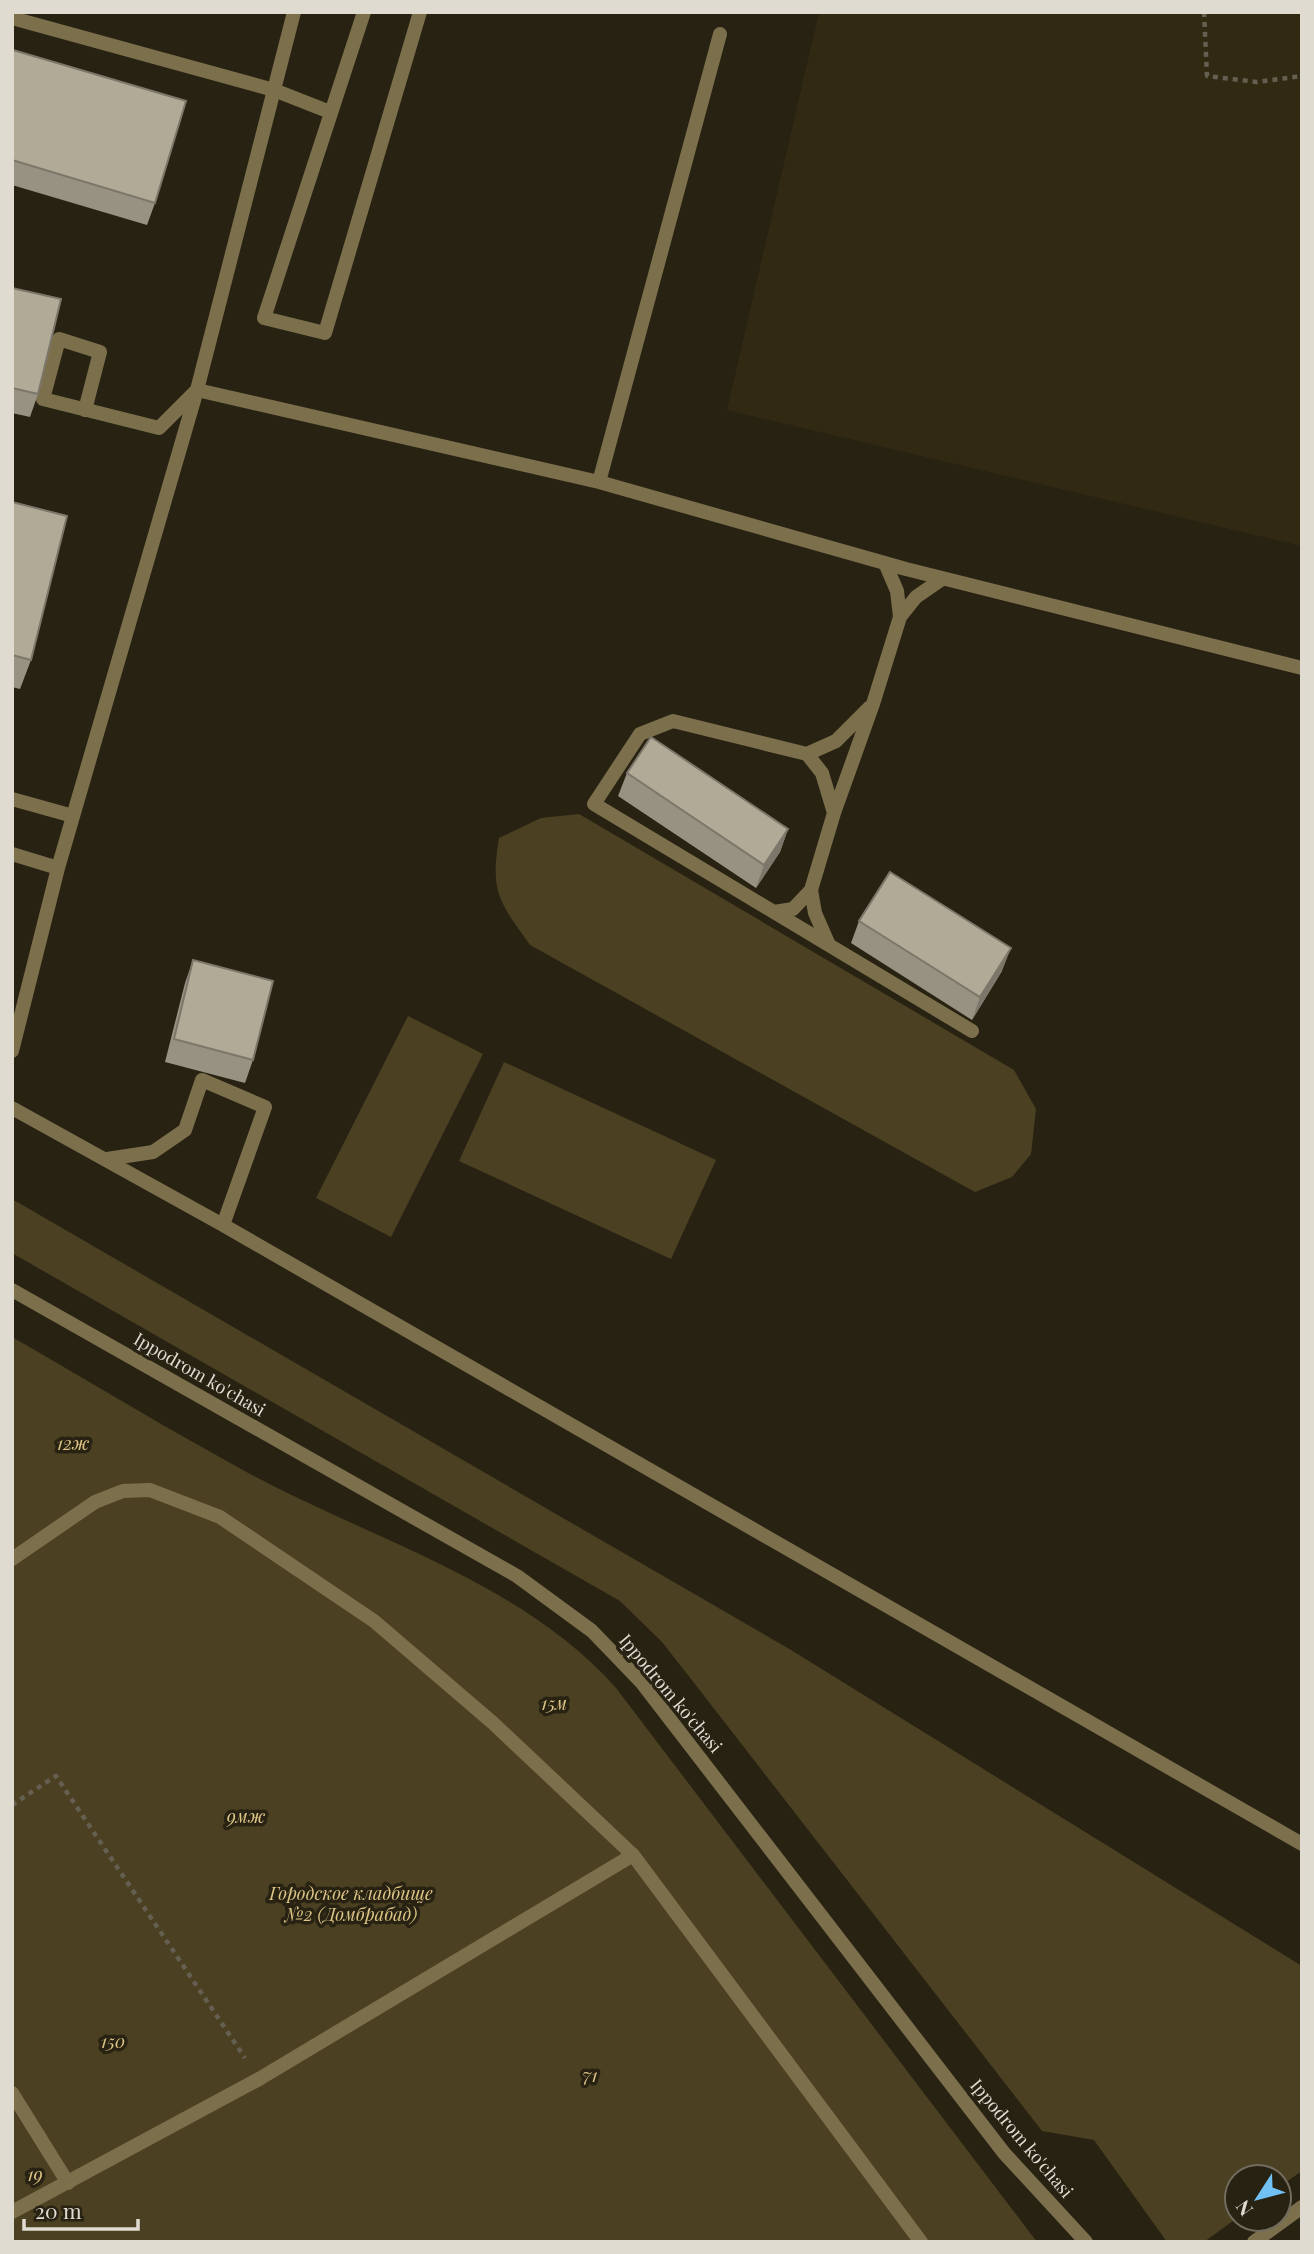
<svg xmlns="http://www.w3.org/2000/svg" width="1314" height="2254" viewBox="0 0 1314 2254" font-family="'Playfair Display',serif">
	<rect width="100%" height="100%" fill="#282213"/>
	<path fill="#322913" d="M819 12H1302V546L727 410Z"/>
	<path fill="#4b4021" d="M579 814 1014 1070 1036 1109 1031 1154 1012 1177 975 1192 530 945C499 901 490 893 499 838L541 818Z
		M408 1016 483 1054 391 1237 316 1198Z
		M504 1062 716 1160 671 1259 459 1161Z
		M12 1199 791 1650 1302 1966V2171L1279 2187V2177H1237V2218L1204 2242H1167L1094 2140 1042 2131 691 1679 662 1642 620 1601 12 1253Z
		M12 1337C92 1383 171 1431 252 1475 373 1540 522 1582 616 1688L1037 2242H12Z"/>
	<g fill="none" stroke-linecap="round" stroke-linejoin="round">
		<path stroke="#645f51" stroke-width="4.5" stroke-dasharray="5 5" stroke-linecap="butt" d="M1204 12 1207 76 1257 82 1302 76
			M12 1805 56 1776 245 2058"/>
		<path stroke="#7c6f4c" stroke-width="14" d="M364 12 264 318 325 333 420 12
			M12 18 274 90 330 112
			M85 410 100 352 59 339 43 399 159 428 197 390 294 12
			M599 482 720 34
			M885 563 897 591 900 617 916 597 942 579
			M807 754 836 741 870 707
			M12 799 73 816
			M834 813 873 704 900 617
			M12 854 58 868
			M811 890 834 813 822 773 807 754 673 721 640 734 594 804 972 1031
			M774 912 793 909 811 890 815 913 829 945
			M12 1051 58 868 197 390 599 482 906 569 1302 668
			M12 1108 223 1225 265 1107 202 1080 185 1130 153 1152 107 1159
			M223 1225 1302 1844
			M12 2093 68 2183
			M1254 2242 1302 2207"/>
		<path stroke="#7c6f4c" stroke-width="14" d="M12 1290 517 1576 592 1631 642 1683 1004 2153 1086 2242
			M12 1559 95 1502 123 1491 150 1490 220 1517 374 1621 493 1723 633 1855 921 2242
			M12 2212 259 2079 633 1855"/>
	</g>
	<path fill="#989282" d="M12 52 155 203 147 225 12 185Z
		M12 288 38 394 30 417 12 413Z
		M12 502 31 660 20 689 12 687Z
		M627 773 788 829 780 852 756 888 618 796Z
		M859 921 1002 971 972 1020 851 943Z
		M193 960 253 1060 245 1083 165 1062 185 983Z"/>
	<path fill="#7c776a" d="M788 829 780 852 756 888 764 865Z
		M1011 948 1002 971 972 1020 980 997Z"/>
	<path fill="#b1aa97" stroke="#7c776a" stroke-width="2" d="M13 50 186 101 155 203 12 160V53Z
		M12 288 61 299 38 394 12 388Z
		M12 502 67 516 31 660 12 655Z
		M651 737 788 829 764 865 627 773Z
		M890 872 1011 948 980 997 859 921Z
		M193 960 273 981 253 1060 174 1039Z"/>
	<g text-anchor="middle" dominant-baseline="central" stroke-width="7" stroke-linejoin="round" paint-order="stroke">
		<g font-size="18" fill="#dfdbd1" stroke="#282213">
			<text transform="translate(200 1374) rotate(30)">Ippodrom ko'chasi</text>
			<text transform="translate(671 1693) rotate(50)">Ippodrom ko'chasi</text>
			<text transform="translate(1022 2138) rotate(50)">Ippodrom ko'chasi</text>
		</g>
		<g font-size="18" font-style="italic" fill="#ddc586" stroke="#282213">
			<text x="73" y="1443">12ж</text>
			<text x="554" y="1703">15м</text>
			<text x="246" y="1816">9мж</text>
			<text x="351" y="1893">Городское кладбище<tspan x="351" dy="21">№2 (Домбрабад)</tspan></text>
			<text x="113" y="2041">150</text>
			<text x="590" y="2075">71</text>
			<text x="35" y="2174">19</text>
		</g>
	</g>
	<rect width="1314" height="2254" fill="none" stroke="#dfdbd1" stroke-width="28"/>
	<g transform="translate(1258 2198) rotate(234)"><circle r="33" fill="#282213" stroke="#716c5f" stroke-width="2"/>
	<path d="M0-5L12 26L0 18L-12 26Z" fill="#72c1f5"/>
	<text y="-10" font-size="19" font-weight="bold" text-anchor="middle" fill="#dfdbd1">N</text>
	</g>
	<path d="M24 2219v10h114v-10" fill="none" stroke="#dfdbd1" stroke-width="3.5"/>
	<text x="35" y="2219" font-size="21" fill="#dfdbd1" stroke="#282213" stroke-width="5" paint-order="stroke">20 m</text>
</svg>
